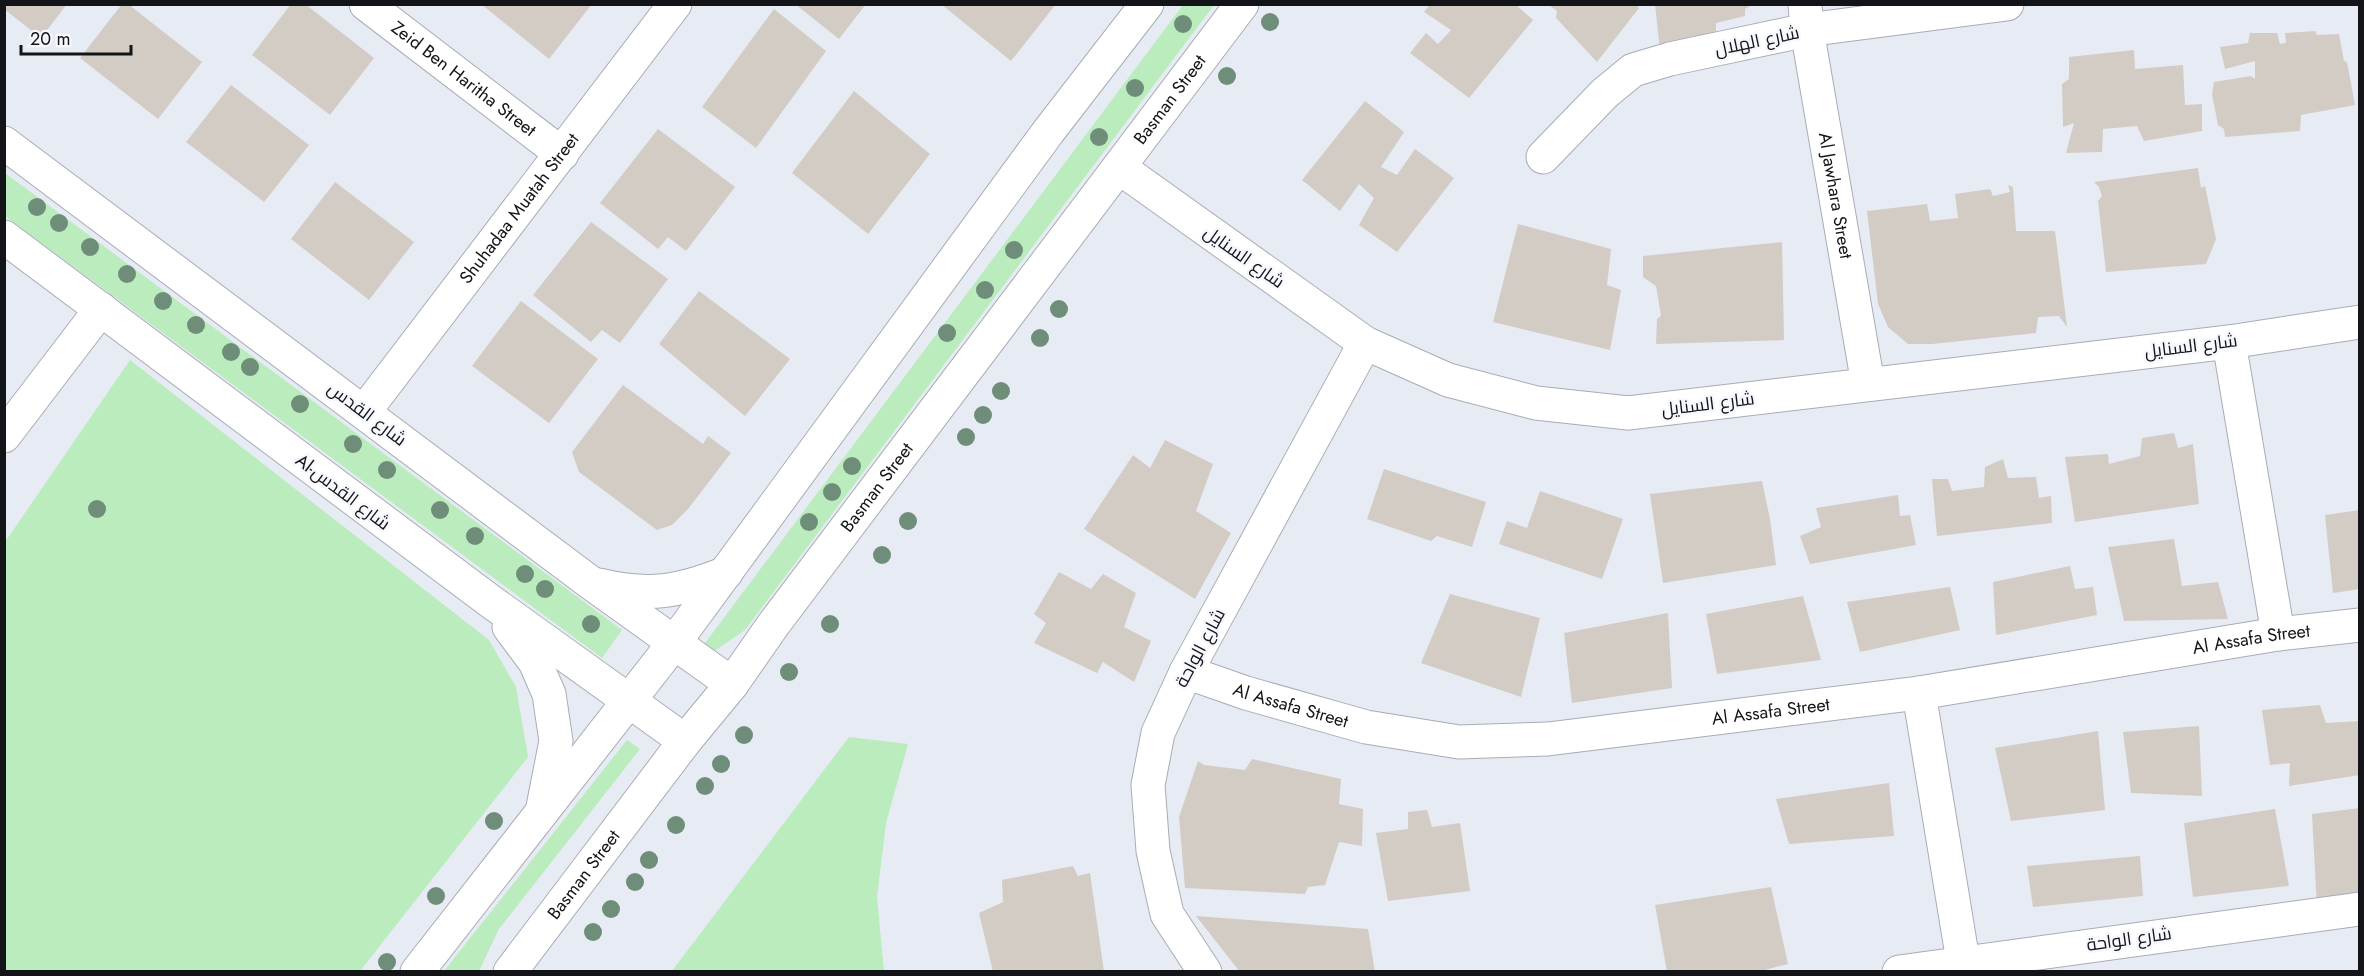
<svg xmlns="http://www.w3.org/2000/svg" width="2364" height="976" viewBox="0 0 2364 976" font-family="Jost,Cairo,sans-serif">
	<rect width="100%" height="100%" fill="#e7ebf4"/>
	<path fill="#baecbd" d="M1183 5H1214L745 630 713 652 696 655Z
		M5 173 622 630 602 658 5 216Z
		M130 360 489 640 516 687 528 757 360 971H5V542Z
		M849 737 908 744 886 823 877 897 884 971H672Z
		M627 740 640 749 499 929 479 971H444Z"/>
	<path fill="#d3ccc4" d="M4 4H67L41 38 4 9Z
		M122 4H128L202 62 158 119 80 58Z
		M291 4H305L374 58 330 115 252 55Z
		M481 4H592L549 59Z
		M795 4H866L839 39Z
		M941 4H1056L1011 61Z
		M1430 4H1515L1533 20 1469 98 1410 53 1426 33 1438 44 1451 30 1424 12Z
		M1547 4H1635L1639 8 1597 62 1556 18 1557 11Z
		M1655 4H1753L1745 9V16L1716 23V33L1660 51Z
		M774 9 826 51 756 148 702 107Z
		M2315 31 2317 35 2339 34 2344 61 2347 62 2355 105 2301 115 2300 131 2225 137 2224 129 2218 125 2212 94 2214 82 2251 76 2255 79V61L2225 69 2220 47 2248 43 2250 33H2277L2280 44 2286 43 2285 33Z
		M2134 50 2135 69 2183 65 2185 105 2202 104V131L2144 141 2137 126 2103 129 2102 152 2066 153 2074 123 2063 127 2062 84 2069 79V57Z
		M231 85 309 145 264 202 186 142Z
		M854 91 930 154 868 234 792 173Z
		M1365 101 1404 132 1381 167 1397 175 1415 149 1454 178 1397 252 1359 225 1374 198 1359 184 1340 211 1302 180Z
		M658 129 735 187 686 251 668 237 658 249 600 203Z
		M2198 168 2201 188 2205 186 2216 239 2206 264 2106 272 2098 201 2102 196 2099 187 2094 182Z
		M335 182 414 242 369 300 291 239Z
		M2008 185 2013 187 2016 231H2055L2067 327 2059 316 2038 317 2036 333 1932 344H1908L1888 327 1878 304 1867 211 1927 204 1930 221 1958 218 1955 194 1990 189 1993 196 2010 192Z
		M591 222 668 279 620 343 602 330 591 342 533 295Z
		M1518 224 1611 249 1607 285 1621 290 1610 350 1493 322Z
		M1782 242 1784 340 1656 344 1657 319 1661 316 1656 286 1643 277V256Z
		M699 291 790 359 745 416 659 344Z
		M521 301 598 359 549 423 472 366Z
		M623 385 703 444 708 436 731 453 688 509 672 525 657 530 579 472 572 452Z
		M2174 433 2178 448 2193 444 2199 504 2075 522 2065 457 2108 454 2109 464 2140 456 2142 438Z
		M1165 440 1213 464 1196 511 1231 533 1195 599 1084 529 1133 455 1150 468Z
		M2003 459 2008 478 2036 477 2039 498 2051 496 2052 523 1937 536 1932 479H1948L1952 491 1984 487 1985 467Z
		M1384 469 1486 502 1472 547 1437 536 1431 541 1367 519Z
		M1762 481 1770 519 1776 565 1663 583 1650 494Z
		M1540 491 1623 519 1602 579 1499 544 1507 521 1527 528Z
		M1898 495 1900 516 1910 515 1916 545 1810 564 1800 536 1821 527 1816 508Z
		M2360 510V589L2333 593 2325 515Z
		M2174 539 2182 586 2218 582 2228 619 2124 621 2108 547Z
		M2070 566 2075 589 2093 587 2097 615 1996 635 1993 582Z
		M1059 572 1091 589 1103 574 1136 593 1124 627 1151 641 1134 682 1103 662 1097 673 1034 643 1046 623 1034 614Z
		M1950 587 1960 630 1860 652 1847 602Z
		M1450 594 1540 618 1521 697 1421 663Z
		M1803 596 1821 660 1717 674 1706 614Z
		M1668 613 1672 688 1572 703 1564 633Z
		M2320 705 2326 723 2360 721V775L2289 786 2290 763 2270 765 2262 710Z
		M2199 726 2202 796 2131 793 2123 732Z
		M2098 731 2105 810 2011 821 1995 748Z
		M1252 759 1341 779 1339 804 1363 809 1362 846 1339 842 1325 885 1308 887 1305 894 1185 888 1179 817 1198 761 1204 765 1245 770Z
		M1889 783 1894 836 1789 844 1776 799Z
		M2360 808V904L2317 909 2312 814Z
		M2275 809 2289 886 2193 897 2184 823Z
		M1427 810 1432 827 1460 823 1470 891 1388 901 1376 833 1408 829V812Z
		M2140 856 2143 896 2033 907 2027 866Z
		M1073 866 1078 876 1090 873 1104 972H993L979 913 1003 902 1002 880Z
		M1771 887 1788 964 1757 972H1667L1655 905Z
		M1196 916 1368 929 1375 972H1240Z"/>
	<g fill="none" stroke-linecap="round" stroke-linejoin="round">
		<defs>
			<g id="minor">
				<path id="s1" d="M366 4 562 154"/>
				<path id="s2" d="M1805 4 1807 30 1868 384"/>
				<path d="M1543 157 1605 93 1633 70 1670 59 1807 30 2007 4"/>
				<path d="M1120 168 1365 343 1448 380 1536 403 1628 413 2229 342 2360 322"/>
				<path d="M2229 342 2278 634"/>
				<path id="s3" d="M364 412 675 4"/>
				<path d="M4 436 101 309"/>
				<path id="s4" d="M1186 672 1246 693 1366 727 1459 742 1548 739 1919 693 2278 634 2360 625"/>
				<path d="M1919 693 1963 961"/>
				<path d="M1205 972 1167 914 1153 851 1148 785 1158 733 1186 672 1365 343"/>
				<path d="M1899 972 2360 909"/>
			</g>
			<g id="major">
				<path d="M4 143 591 583 732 684"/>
				<path d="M4 237 490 601 685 741"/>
				<path d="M599 585C650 597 678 592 726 573"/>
				<path d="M509 627 535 662 549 694 556 741 543 807"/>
				<path d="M417 972 674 643 1048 132 1147 4"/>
				<path id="s5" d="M510 972 685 741 732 684 773 625 1242 4"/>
			</g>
		</defs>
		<use href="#minor" stroke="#a9acb5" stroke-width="35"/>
		<use href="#major" stroke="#a9acb5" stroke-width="35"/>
		<use href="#minor" stroke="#fff" stroke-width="33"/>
		<use href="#major" stroke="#fff" stroke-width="33"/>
	</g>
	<g fill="#6f8e7a">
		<circle cx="1270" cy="22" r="9"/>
		<circle cx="1183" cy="24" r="9"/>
		<circle cx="1227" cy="76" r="9"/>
		<circle cx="1135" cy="88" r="9"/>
		<circle cx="1099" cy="137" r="9"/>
		<circle cx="37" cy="207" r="9"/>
		<circle cx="59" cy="223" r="9"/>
		<circle cx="90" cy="247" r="9"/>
		<circle cx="1014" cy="250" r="9"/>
		<circle cx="127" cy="274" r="9"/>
		<circle cx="985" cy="290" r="9"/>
		<circle cx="163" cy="301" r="9"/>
		<circle cx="1059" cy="309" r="9"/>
		<circle cx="196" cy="325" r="9"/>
		<circle cx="947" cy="333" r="9"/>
		<circle cx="1040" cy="338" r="9"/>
		<circle cx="231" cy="352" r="9"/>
		<circle cx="250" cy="367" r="9"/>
		<circle cx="1001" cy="391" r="9"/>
		<circle cx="300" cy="404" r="9"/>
		<circle cx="983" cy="415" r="9"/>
		<circle cx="966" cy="437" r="9"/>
		<circle cx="353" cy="444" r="9"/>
		<circle cx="852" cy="466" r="9"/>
		<circle cx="387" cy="470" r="9"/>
		<circle cx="832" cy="492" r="9"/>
		<circle cx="97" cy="509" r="9"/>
		<circle cx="440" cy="510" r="9"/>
		<circle cx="908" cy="521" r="9"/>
		<circle cx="809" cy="522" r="9"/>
		<circle cx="475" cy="536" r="9"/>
		<circle cx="882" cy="555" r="9"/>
		<circle cx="525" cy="574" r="9"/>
		<circle cx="545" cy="589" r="9"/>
		<circle cx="591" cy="624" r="9"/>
		<circle cx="830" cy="624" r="9"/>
		<circle cx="789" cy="672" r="9"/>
		<circle cx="744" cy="735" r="9"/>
		<circle cx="721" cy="764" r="9"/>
		<circle cx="705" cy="786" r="9"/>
		<circle cx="494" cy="821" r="9"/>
		<circle cx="676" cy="825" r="9"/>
		<circle cx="649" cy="860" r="9"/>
		<circle cx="635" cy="882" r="9"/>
		<circle cx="436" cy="896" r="9"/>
		<circle cx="611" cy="909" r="9"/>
		<circle cx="593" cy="932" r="9"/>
		<circle cx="387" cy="962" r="9"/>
	</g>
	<g text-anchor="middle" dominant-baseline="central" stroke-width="5" stroke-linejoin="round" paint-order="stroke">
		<g font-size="18" fill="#121417" stroke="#f6f8fe">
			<text transform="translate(1757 41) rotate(-12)">شارع الهلال</text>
			<text stroke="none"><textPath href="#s1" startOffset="123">Zeid Ben Haritha Street</textPath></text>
			<text stroke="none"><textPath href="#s5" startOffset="1094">Basman Street</textPath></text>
			<text stroke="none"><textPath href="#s2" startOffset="194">Al Jawhara Street</textPath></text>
			<text stroke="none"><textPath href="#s3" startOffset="256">Shuhadaa Muatah Street</textPath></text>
			<text transform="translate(1244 257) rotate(35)">شارع السنايل</text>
			<text transform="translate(2191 346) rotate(-7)">شارع السنايل</text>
			<text transform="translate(1708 404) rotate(-7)">شارع السنايل</text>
			<text transform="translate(367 414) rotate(37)">شارع القدس</text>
			<text stroke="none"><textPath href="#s5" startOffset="608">Basman Street</textPath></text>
			<text transform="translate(343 492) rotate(37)">Al-شارع القدس</text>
			<text stroke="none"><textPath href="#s4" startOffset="1082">Al Assafa Street</textPath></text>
			<text transform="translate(1200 648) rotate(-62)">شارع الواحة</text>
			<text stroke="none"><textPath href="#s4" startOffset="110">Al Assafa Street</textPath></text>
			<text stroke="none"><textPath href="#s4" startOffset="596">Al Assafa Street</textPath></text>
			<text stroke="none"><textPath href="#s5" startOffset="122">Basman Street</textPath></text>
			<text transform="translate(2129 939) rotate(-8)">شارع الواحة</text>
		</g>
	</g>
	<rect width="2364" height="976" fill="none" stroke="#121417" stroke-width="12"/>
	<path d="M21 45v9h110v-9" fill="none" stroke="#121417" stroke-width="3"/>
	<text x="30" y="45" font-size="18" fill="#121417" stroke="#f6f8fe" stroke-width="4.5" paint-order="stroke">20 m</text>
</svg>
